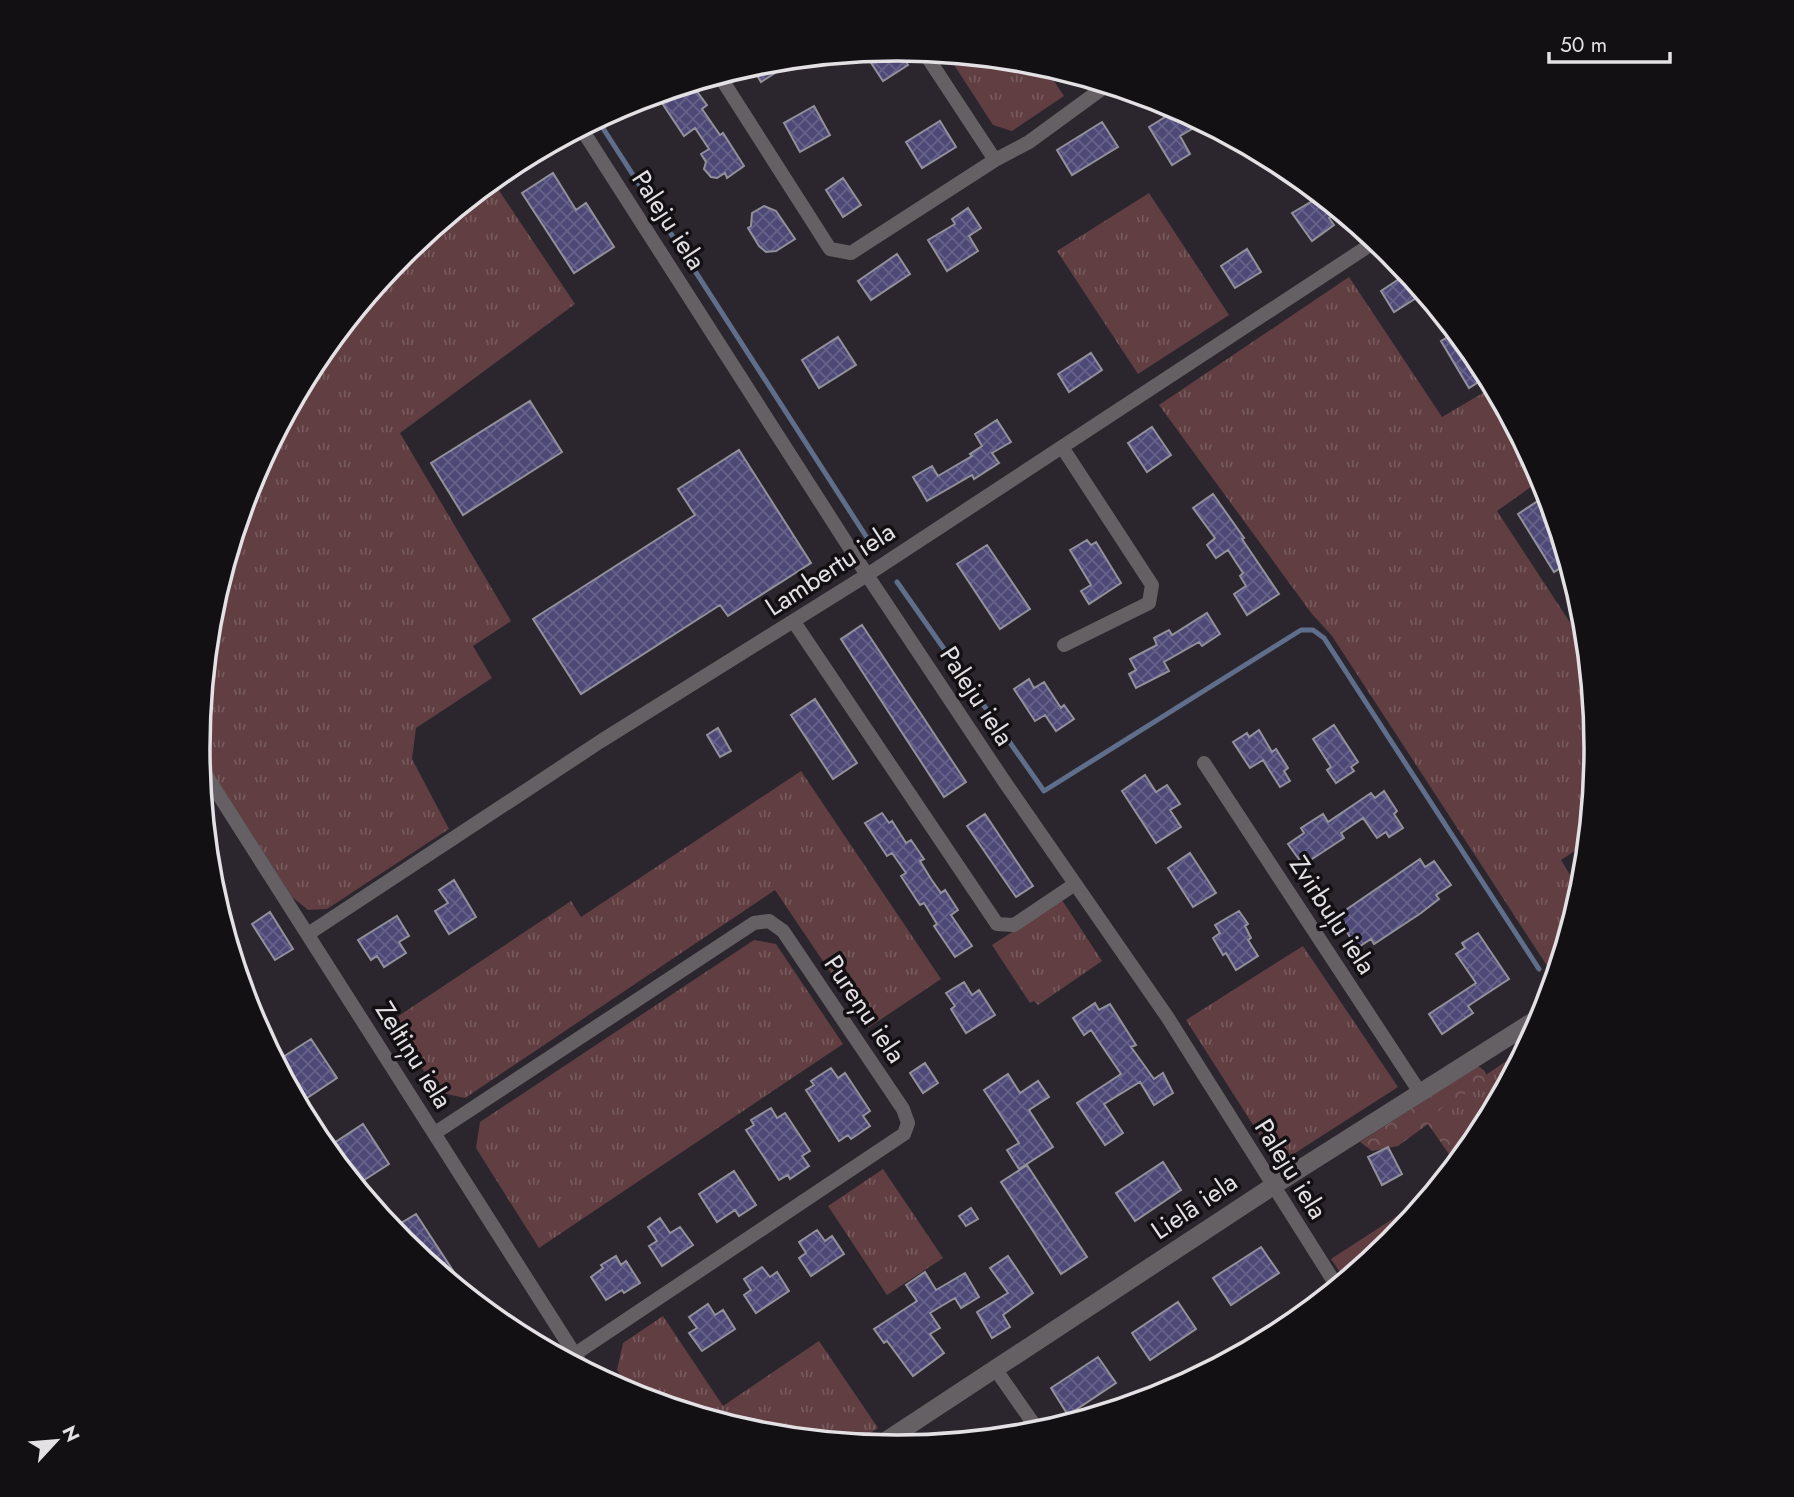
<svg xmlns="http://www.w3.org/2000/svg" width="1794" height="1497" viewBox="0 0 1794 1497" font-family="Jost,sans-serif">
	<defs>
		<pattern id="grass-tufts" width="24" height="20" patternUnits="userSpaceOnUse" patternTransform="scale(1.75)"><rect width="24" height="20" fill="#603e42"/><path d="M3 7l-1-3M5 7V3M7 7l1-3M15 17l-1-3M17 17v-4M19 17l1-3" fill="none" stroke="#775a5d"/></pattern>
		<pattern id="forest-crowns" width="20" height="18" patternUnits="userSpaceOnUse" patternTransform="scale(1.75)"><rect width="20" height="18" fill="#603e42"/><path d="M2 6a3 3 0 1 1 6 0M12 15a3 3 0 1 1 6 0" fill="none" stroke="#775a5d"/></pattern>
		<pattern id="building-cross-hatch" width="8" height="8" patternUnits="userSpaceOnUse" patternTransform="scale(1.75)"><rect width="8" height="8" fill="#4e4877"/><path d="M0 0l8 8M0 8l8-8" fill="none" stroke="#67628a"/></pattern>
	</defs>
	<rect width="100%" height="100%" fill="#2b262d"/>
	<path fill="url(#grass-tufts)" d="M947 54 1034 63 1044 66 1064 96 1012 131 993 125Z
		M492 180 575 304 400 433 511 621 473 646 492 678 416 728 412 759 449 829 327 909 308 910 292 897 198 750 211 612 251 480 316 360 403 254Z
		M1149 193 1229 315 1138 374 1057 251Z
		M1349 277 1442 417 1493 387 1542 479 1497 511 1586 647 1596 749 1587 843 1561 860 1581 893 1555 978 1332 636 1312 614 1159 405Z
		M801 771 941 979 868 1028 775 890 465 1098 438 1092 391 1021 571 901 581 917Z
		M1062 900 1102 961 1038 1005 1034 1001 1030 1003 992 945Z
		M754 940 776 944 843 1044 539 1248 476 1148 480 1122Z
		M1303 946 1398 1087 1278 1164 1186 1020Z
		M1526 1048 1478 1137 1461 1158 1432 1111Z
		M883 1169 943 1258 887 1295 828 1206Z
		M1434 1192 1391 1243 1346 1281 1331 1259Z
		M663 1316 723 1406 819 1341 878 1428 853 1444 760 1434 635 1396 617 1370 623 1343Z"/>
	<path fill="url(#forest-crowns)" d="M1478 1066C1487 1071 1488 1076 1487 1085L1480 1090 1467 1091C1457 1104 1445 1101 1437 1114L1468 1150 1449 1173 1447 1172 1453 1160 1428 1124 1398 1146 1372 1151 1360 1142Z"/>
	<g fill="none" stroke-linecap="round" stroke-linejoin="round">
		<path stroke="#5e6e8b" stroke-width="5" d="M597 119 871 544
			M897 582 1044 791 1301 630H1313L1324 638 1539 969"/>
	</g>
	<path fill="url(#building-cross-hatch)" stroke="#92919b" stroke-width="2" d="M897 49 908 65 883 81 864 52Z
		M797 59 761 82 751 65 761 62Z
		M685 85 687 90 693 86 707 105 702 109 720 135 723 133 744 166 727 178 725 173 717 178 711 177 704 169 706 162 701 154 709 149 695 128 684 136 656 94Z
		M814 106 830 135 800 152 784 123Z
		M1178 109 1192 129 1180 136 1190 154 1172 165 1149 127Z
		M940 121 956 147 922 168 906 142Z
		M1102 122 1118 147 1072 175 1057 150Z
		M553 173 576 210 586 203 614 247 574 273 522 193Z
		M843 178 861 205 843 217 826 190Z
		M1321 196 1335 214 1329 218 1334 225 1312 241 1292 213Z
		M764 206 776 211 795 239 776 251 766 252 759 246 748 228 751 226 752 213Z
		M968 208 981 228 969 236 978 251 947 271 928 240 955 224 952 219Z
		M1247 249 1261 272 1235 288 1221 266Z
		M897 254 910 274 871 300 858 281Z
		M1408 273 1424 293 1394 312 1381 291Z
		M1456 332 1479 360 1488 376 1469 388 1441 341Z
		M838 337 856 365 819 388 802 360Z
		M1091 353 1102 370 1069 392 1058 374Z
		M530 401 562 452 463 515 431 463Z
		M997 420 1011 442 992 453 999 463 974 479 972 475 927 501 913 477 932 466 938 476 972 456 970 454 982 446 975 434Z
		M1152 427 1171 455 1147 472 1128 443Z
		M739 450 811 563 728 616 720 605 581 694 533 619 695 515 678 489Z
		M1213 494 1244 538 1242 539 1279 594 1247 615 1234 594 1246 586 1240 576 1243 573 1228 550 1216 558 1207 545 1215 538 1193 508Z
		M1547 495 1568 563 1554 572 1518 514Z
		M1087 540 1091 545 1096 542 1121 583 1089 604 1081 591 1091 585 1070 550Z
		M987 545 1030 609 1000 629 957 564Z
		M1207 613 1220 634 1202 646 1199 642 1164 662 1169 671 1136 688 1129 674 1136 670 1130 659 1157 645 1154 638 1169 630 1172 635Z
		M862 625 966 782 944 797 841 639Z
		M1029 679 1034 688 1044 682 1061 708 1064 705 1074 719 1056 731 1045 715 1035 721 1014 689Z
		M815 699 857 763 833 779 791 715Z
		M1334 725 1358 762 1351 767 1354 771 1336 783 1327 770 1331 767 1313 739Z
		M718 728 731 751 720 757 707 735Z
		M1259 730 1272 752 1276 749 1288 768 1284 771 1290 781 1280 787 1263 760 1250 768 1233 742 1247 733 1249 737Z
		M1145 775 1156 792 1167 785 1180 804 1170 810 1181 827 1156 843 1122 791Z
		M1384 791 1397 811 1394 814 1403 828 1389 837 1386 832 1377 838 1363 818 1341 833 1344 838 1303 865 1288 844 1304 833 1301 828 1323 814 1328 822 1371 793 1375 798Z
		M882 813 889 823 892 821 906 843 911 840 924 859 920 861 931 879 941 893 945 890 958 910 951 915 972 946 955 957 934 926 937 924 924 903 920 905 901 876 906 873 892 853 887 856 865 823Z
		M985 814 1033 886 1016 897 967 826Z
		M1190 853 1216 893 1193 907 1168 868Z
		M1420 859 1425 867 1434 861 1451 885 1436 895 1439 899 1421 913 1374 944 1371 939 1357 948 1337 916Z
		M454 880 476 917 449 934 435 911 448 903 439 890Z
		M1239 911 1248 924 1245 926 1251 938 1248 940 1258 956 1236 970 1226 953 1223 955 1213 938 1220 933 1215 925Z
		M270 912 293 949 275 960 252 924Z
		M397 916 409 936 399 942 406 953 384 967 377 956 371 960 358 940Z
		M1478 933 1509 979 1468 1006 1473 1013 1442 1034 1429 1014 1476 983 1456 954 1465 948 1462 943Z
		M964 982 972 995 979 990 995 1015 966 1033 951 1009 955 1006 946 993Z
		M1095 1003 1099 1010 1110 1004 1136 1045 1131 1047 1154 1079 1163 1073 1173 1093 1154 1105 1140 1082 1104 1104 1123 1133 1105 1145 1077 1103 1121 1074 1091 1030 1084 1035 1073 1018Z
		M311 1039 337 1078 298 1104 275 1062Z
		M925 1063 938 1083 923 1093 910 1073Z
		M831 1068 838 1078 845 1073 870 1111 863 1116 870 1126 851 1139 848 1135 839 1141 806 1090 814 1085 811 1081Z
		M1008 1074 1020 1093 1038 1081 1049 1097 1029 1110 1053 1147 1019 1169 1007 1150 1019 1143 984 1090Z
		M771 1108 777 1118 785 1113 810 1151 802 1156 809 1166 790 1179 788 1175 779 1180 746 1130 754 1125 751 1120Z
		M363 1124 389 1164 355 1186 325 1149Z
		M1388 1147 1402 1174 1382 1185 1368 1157Z
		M1163 1162 1181 1190 1135 1221 1116 1193Z
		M1027 1165 1087 1257 1061 1274 1001 1182Z
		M734 1171 756 1205 739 1216 735 1210 717 1222 699 1194Z
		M971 1208 978 1219 966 1226 959 1216Z
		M416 1214 467 1292 464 1294 402 1243 391 1229Z
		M660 1218 670 1233 680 1227 693 1245 662 1266 649 1246 657 1241 648 1227Z
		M817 1230 825 1241 832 1236 844 1254 811 1276 799 1258 806 1253 799 1242Z
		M1261 1247 1279 1273 1231 1305 1213 1278Z
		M616 1256 621 1265 626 1261 640 1283 624 1293 622 1290 606 1300 591 1277 603 1268 601 1265Z
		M1008 1256 1033 1293 1003 1315 1010 1327 992 1338 977 1312 1008 1293 990 1268Z
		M762 1267 770 1277 777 1272 789 1291 756 1313 744 1295 751 1290 744 1279Z
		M925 1272 936 1290 965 1273 979 1297 961 1308 955 1298 930 1313 940 1328 930 1334 944 1353 913 1376 887 1341 884 1343 874 1329 917 1301 906 1285Z
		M1178 1302 1196 1329 1150 1360 1132 1333Z
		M708 1304 715 1315 723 1310 735 1329 702 1351 689 1333 697 1328 689 1317Z
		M1098 1357 1116 1383 1068 1415 1051 1388Z"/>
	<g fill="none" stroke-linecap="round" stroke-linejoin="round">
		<path stroke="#656063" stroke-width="14" d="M924 52 995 160
			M719 75 830 249 851 253 995 160 1029 142 1107 85
			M581 128 867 575 1004 781 1168 1018 1338 1288
			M1062 447 1152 585 1149 603 1064 645
			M794 622 997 924 1014 925 1075 884
			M1204 763 1421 1094
			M199 764 586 1372
			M308 934 601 741 867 575 1376 241
			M435 1133 754 923 769 921 783 931 903 1109 908 1123 904 1134 575 1354
			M996 1370 1040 1433"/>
		<path stroke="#656063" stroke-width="18" d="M878 1446 1273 1186 1543 1015"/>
	</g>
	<g text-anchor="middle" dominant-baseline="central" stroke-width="7" stroke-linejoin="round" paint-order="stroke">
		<g font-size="26" fill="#e4e1e5" stroke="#121013">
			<text transform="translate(669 220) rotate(57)">Paleju iela</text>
			<text transform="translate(830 569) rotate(-33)">Lambertu iela</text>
			<text transform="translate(977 696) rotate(57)">Paleju iela</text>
			<text transform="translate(1333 915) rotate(57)">Zvirbuļu iela</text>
			<text transform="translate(865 1009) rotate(56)">Pureņu iela</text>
			<text transform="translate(414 1055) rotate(58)">Zeltiņu iela</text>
			<text transform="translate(1291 1169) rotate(58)">Paleju iela</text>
			<text transform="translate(1194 1206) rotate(-34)">Lielā iela</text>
		</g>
	</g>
	<path d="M0 0H1794V1497H0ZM210 748a687 687 0 1 1 1374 0a687 687 0 1 1-1374 0Z" fill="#121013" fill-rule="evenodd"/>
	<path fill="none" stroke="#e4e1e5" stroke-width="3.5" d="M210 748a687 687 0 1 1 1374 0a687 687 0 1 1-1374 0Z"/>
	<g transform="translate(56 1441) rotate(64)" stroke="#121013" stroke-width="5" paint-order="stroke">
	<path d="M0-5L12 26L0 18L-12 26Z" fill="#e4e1e5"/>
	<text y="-10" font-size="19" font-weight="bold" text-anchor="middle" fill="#e4e1e5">N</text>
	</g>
	<path d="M1549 52v10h121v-10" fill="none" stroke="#e4e1e5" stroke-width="3.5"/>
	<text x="1560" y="52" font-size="21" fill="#e4e1e5" stroke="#121013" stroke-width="5" paint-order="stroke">50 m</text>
</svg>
